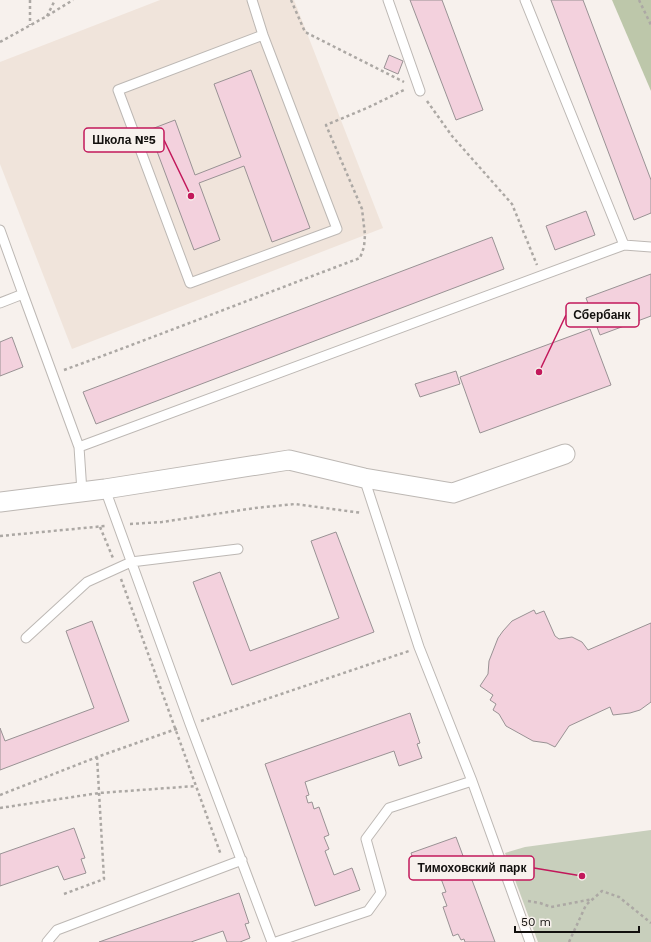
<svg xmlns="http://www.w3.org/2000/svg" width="651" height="942" viewBox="0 0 651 942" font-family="'Work Sans',sans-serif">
	<rect width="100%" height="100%" fill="#f7f1ed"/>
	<path fill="#f0e4db" d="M160 0H294L383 228 72 349 0 164V62Z"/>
	<path fill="#c8cfbc" d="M651 830V942H538L505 853 525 847Z"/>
	<path fill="#bdc7aa" d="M612 0H651V91Z"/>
	<path fill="#f3d1dd" stroke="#999294" d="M410 0H442L483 110 456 120Z
		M551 0H583L651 180V213L634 220Z
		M389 55 403 61 398 74 384 68Z
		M251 70 310 228 272 242 244 166 199 183 220 240 194 250 149 130 175 120 195 175 241 157 214 84Z
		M586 211 595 235 555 250 546 226Z
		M492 237 504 269 96 424 83 392Z
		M651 274V316L600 335 586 298Z
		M590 329 611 385 480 433 460 377Z
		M12 337 23 367 0 376V342Z
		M456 371 460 384 420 397 415 384Z
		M336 532 374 632 232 685 193 582 220 572 250 651 339 618 311 541Z
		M534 610 536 614 544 611 555 636 559 639 572 637 582 642 588 650 651 623V702L640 710 630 713 613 715 610 707 569 726 555 747 547 743 533 741 506 726 499 714 493 710 496 704 490 700 493 695 480 686 488 674 489 661 498 638 503 631 512 621Z
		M92 621 129 721 0 770V728L5 741 94 708 66 631Z
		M410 713 420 743 417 744 422 758 399 766 394 751 305 782 309 795 306 796 308 803 312 802 314 809 319 807 329 835 324 837 329 849 325 851 334 875 352 868 360 890 315 906 265 764Z
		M74 828 85 858 81 859 86 873 64 880 58 866 0 886V854Z
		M456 837 495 942H465L464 939 461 940 458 934 453 936 443 907 447 906 442 893 446 892 437 868 419 874 411 853Z
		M239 893 249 923 245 924 250 938 240 942H227L223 931 191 942H99Z"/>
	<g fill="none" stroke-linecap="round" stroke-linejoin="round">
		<defs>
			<path id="service" d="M252 0 263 35 337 229 190 283 118 90 263 35
				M388 0 420 91
				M525 0 624 245
				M0 230 23 294
				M0 303 23 294 79 447 82 492
				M79 447 624 245 651 247
				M364 478 419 647 472 781 530 942
				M105 489 190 724 272 942
				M26 638 87 582 131 562 238 549
				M47 942 57 930 242 860
				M276 942 368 911 381 893 366 839 389 808 472 781"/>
			<path id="minor" d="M0 502 105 489 289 460 364 478 453 493 565 454"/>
		</defs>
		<use href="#service" stroke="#bdb8b4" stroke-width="11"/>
		<use href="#minor" stroke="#bdb8b4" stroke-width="21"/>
		<path stroke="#aca8a4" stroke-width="2.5" stroke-dasharray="3 3" stroke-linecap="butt" d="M30 0V25
			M291 0 305 32 404 82
			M639 0 651 25
			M47 16 55 0
			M0 42 47 16 73 0
			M427 101 452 136 512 204 537 265
			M64 370C163 334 261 295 360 258L364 247 365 235 362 209 326 125 367 108 406 89
			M130 524 162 522 255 508 295 504 362 513
			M100 527 113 558
			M0 536 105 526
			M121 579 221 855
			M201 721 409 651
			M0 795 97 757 179 728
			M0 808 99 793 196 786
			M64 894 104 879 97 757
			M528 901 540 903 551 907 593 899
			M569 942 586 905 602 891 619 897 651 923"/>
		<use href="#service" stroke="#fff" stroke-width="9"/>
		<use href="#minor" stroke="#fff" stroke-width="19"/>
	</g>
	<path fill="none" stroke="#c2185b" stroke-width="1.5" d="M191 196L164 140M539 372L566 315M582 876L534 868"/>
	<g fill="#c2185b" stroke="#f7f1ed" stroke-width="1.5">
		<circle cx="191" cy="196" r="4"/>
		<circle cx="539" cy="372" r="4"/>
		<circle cx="582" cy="876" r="4"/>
	</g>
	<g fill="#f7f1ed" stroke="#c2185b" stroke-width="1.5">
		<rect x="84" y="128" width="80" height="24" rx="4"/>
		<rect x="566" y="303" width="73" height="24" rx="4"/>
		<rect x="409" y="856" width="125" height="24" rx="4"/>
	</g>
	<g font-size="12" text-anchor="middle" font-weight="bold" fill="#12100e">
		<text x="124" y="144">Школа №5</text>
		<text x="602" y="319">Сбербанк</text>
		<text x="472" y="872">Тимоховский парк</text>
	</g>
	<path d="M515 926v6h124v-6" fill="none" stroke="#12100e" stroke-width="2"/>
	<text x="521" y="926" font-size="12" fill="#12100e" stroke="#f7f1ed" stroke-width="3" paint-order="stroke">50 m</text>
</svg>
